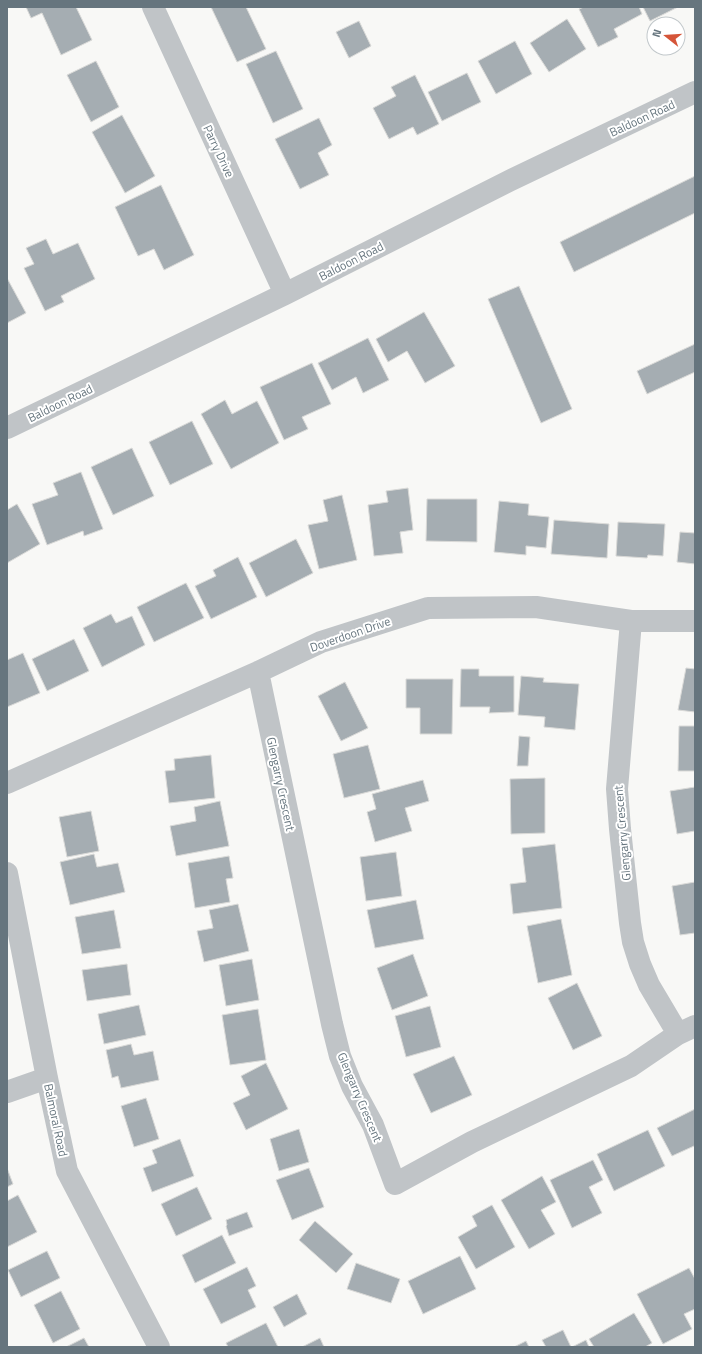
<svg xmlns="http://www.w3.org/2000/svg" width="702" height="1354" viewBox="0 0 702 1354" font-family="'Titillium Web',sans-serif">
	<rect width="100%" height="100%" fill="#f8f8f6"/>
	<path fill="#a5adb2" stroke="#dadad8" d="M26 7H76L92 40 61 55 42 13 31 18Z
		M211 7H246L266 49 237 62Z
		M584 7H639L642 14 614 29 618 37 598 47 579 9Z
		M643 7H678L650 21Z
		M567 19 586 49 549 72 530 43Z
		M359 21 371 46 349 58 336 32Z
		M515 41 532 74 496 94 478 61Z
		M276 51 303 109 273 123 246 64Z
		M96 61 119 107 91 122 67 75Z
		M467 73 481 102 442 121 428 92Z
		M415 75 439 124 417 135 413 127 389 139 373 108 396 96 391 87Z
		M122 115 155 176 125 193 92 132Z
		M319 118 332 145 318 153 329 175 300 189 275 139Z
		M695 176V213L574 272 560 242Z
		M161 185 194 255 164 270 154 249 138 256 115 207Z
		M46 239 53 254 78 243 95 279 61 296 64 302 45 311 24 268 34 264 26 248Z
		M7 278 26 313 7 323Z
		M519 286 572 409 541 423 488 299Z
		M424 312 455 366 425 383 407 351 388 362 376 339Z
		M368 338 389 380 363 393 356 377 332 390 318 363Z
		M695 344V372L647 394 637 371Z
		M312 363 331 404 302 417 308 429 284 440 260 387Z
		M225 400 232 414 257 401 279 443 231 469 201 414Z
		M192 421 213 464 170 485 149 442Z
		M132 448 154 496 113 515 91 467Z
		M81 472 103 529 84 536 83 531 47 545 32 504 58 495 53 483Z
		M408 488 413 530 400 532 403 553 374 556 368 505 388 502 386 491Z
		M342 495 357 560 319 569 308 525 328 521 323 500Z
		M427 499H477V542L426 541Z
		M499 501 529 504 528 515 549 517 546 548 526 546V555L494 552Z
		M17 504 40 544 7 563V510Z
		M554 520 609 524 607 558 551 554Z
		M618 522 665 524 663 556 648 555 647 558 616 556Z
		M680 532 695 533V564L677 562Z
		M296 539 313 573 266 597 249 563Z
		M238 557 257 597 211 619 195 586 216 576 213 570Z
		M186 583 204 618 154 642 137 607Z
		M111 614 116 623 132 616 145 645 102 667 83 628Z
		M74 639 89 671 47 691 32 659Z
		M23 653 40 693 7 707V660Z
		M686 668 695 669V712L678 710Z
		M461 669H479V676H514V712L489 713 490 707H460Z
		M521 676 544 678 543 682 579 684 575 730 544 727 545 717 518 715Z
		M406 679H453L452 734H420V708H406Z
		M345 682 368 728 341 741 318 696Z
		M679 726H695V771H678Z
		M519 736 530 737 528 766H517Z
		M368 745 380 789 344 798 333 754Z
		M211 755 215 798 169 803 165 771 175 770 174 759Z
		M545 778V833L511 834 510 779Z
		M423 780 429 801 405 808 412 831 375 842 367 812 376 809 372 794Z
		M695 787V831L677 834 670 791Z
		M220 801 229 846 176 856 170 826 196 821 194 807Z
		M91 811 99 851 67 857 59 817Z
		M555 844 562 908 513 914 510 884 526 882 522 848Z
		M396 852 402 896 366 901 360 857Z
		M94 854 97 867 118 863 125 892 70 905 60 862Z
		M229 856 233 878 226 879 230 902 195 908 188 863Z
		M695 882V933L680 935 672 886Z
		M416 900 424 939 375 948 367 910Z
		M238 904 249 951 204 962 197 931 213 928 209 910Z
		M114 910 121 948 82 954 75 917Z
		M561 919 572 975 538 983 527 926Z
		M413 954 428 996 392 1010 377 968Z
		M252 959 259 1000 226 1006 219 965Z
		M127 964 131 995 87 1001 82 970Z
		M577 983 602 1036 573 1050 548 998Z
		M139 1005 146 1035 104 1044 98 1014Z
		M430 1006 441 1047 406 1057 395 1016Z
		M258 1009 266 1060 230 1065 222 1015Z
		M131 1044 134 1055 153 1051 159 1080 121 1088 118 1076 112 1078 106 1050Z
		M454 1056 472 1095 431 1113 413 1074Z
		M266 1063 288 1109 246 1130 233 1103 250 1095 241 1076Z
		M146 1098 159 1139 134 1147 121 1106Z
		M695 1109V1149L694 1146 672 1156 657 1128Z
		M299 1129 309 1162 279 1171 270 1139Z
		M648 1130 665 1166 614 1191 597 1154Z
		M180 1139 194 1176 152 1192 143 1168 157 1163 152 1150Z
		M593 1160 603 1180 589 1187 602 1213 572 1228 550 1180Z
		M7 1168 13 1184 7 1187Z
		M309 1168 324 1207 292 1220 276 1180Z
		M542 1176 556 1202 541 1210 555 1234 529 1249 501 1200Z
		M197 1187 212 1219 176 1236 161 1204Z
		M18 1195 37 1232 7 1247V1201Z
		M492 1205 515 1247 476 1269 458 1237 477 1226 472 1216Z
		M247 1212 253 1227 229 1236 226 1226 227 1225 226 1220Z
		M315 1221 353 1254 336 1273 299 1240Z
		M222 1235 236 1263 195 1283 182 1255Z
		M47 1251 60 1278 21 1297 8 1270Z
		M460 1256 476 1289 423 1314 408 1281Z
		M356 1263 400 1279 391 1303 347 1289Z
		M247 1267 256 1286 248 1290 256 1307 221 1324 203 1289Z
		M689 1268 695 1279V1309L684 1314 692 1329 663 1344 637 1294Z
		M61 1291 80 1329 53 1343 34 1305Z
		M297 1294 307 1314 284 1327 273 1307Z
		M634 1313 652 1343 645 1347H594L589 1339Z
		M266 1323 278 1347H228L226 1343Z
		M563 1330 571 1347H546L542 1340Z
		M84 1338 89 1347H66Z
		M320 1338 324 1347H302Z
		M586 1340 589 1347H572Z
		M526 1341 529 1347H514Z"/>
	<g fill="none" stroke-linecap="round" stroke-linejoin="round">
		<path stroke="#c0c4c7" stroke-width="22" d="M153 7 285 294
			M7 428 285 294 509 181 695 92
			M631 621 617 789 620 829 630 923 633 942 640 964 649 985 678 1034
			M258 672 332 1024 340 1056 352 1086 373 1125 395 1184 472 1142 631 1066 678 1034 695 1026
			M7 783 258 672 321 642 428 608 536 607 631 621H695
			M7 873 47 1078 67 1171 159 1347
			M7 1092 47 1078"/>
	</g>
	<g text-anchor="middle" dominant-baseline="central" stroke-width="4" stroke-linejoin="round" paint-order="stroke">
		<g font-size="12" fill="#66757e" stroke="#fff">
			<text transform="translate(642 118) rotate(-25)">Baldoon Road</text>
			<text transform="translate(219 151) rotate(65)">Parry Drive</text>
			<text transform="translate(351 261) rotate(-27)">Baldoon Road</text>
			<text transform="translate(60 403) rotate(-26)">Baldoon Road</text>
			<text transform="translate(350 634) rotate(-19)">Doverdoon Drive</text>
			<text transform="translate(281 784) rotate(78)">Glengarry Crescent</text>
			<text transform="translate(622 833) rotate(-95)">Glengarry Crescent</text>
			<text transform="translate(360 1097) rotate(67)">Glengarry Crescent</text>
			<text transform="translate(56 1120) rotate(78)">Balmoral Road</text>
		</g>
	</g>
	<rect width="702" height="1354" fill="none" stroke="#66757e" stroke-width="16"/>
	<g transform="translate(666 36) rotate(287)"><circle r="19" fill="#ffffff" stroke="#c2c8cb"/>
	<path d="M0-3L7 15L0 10L-7 15Z" fill="#d55539"/>
	<text y="-6" font-size="11" font-weight="bold" text-anchor="middle" fill="#66757e">N</text>
	</g>
</svg>
